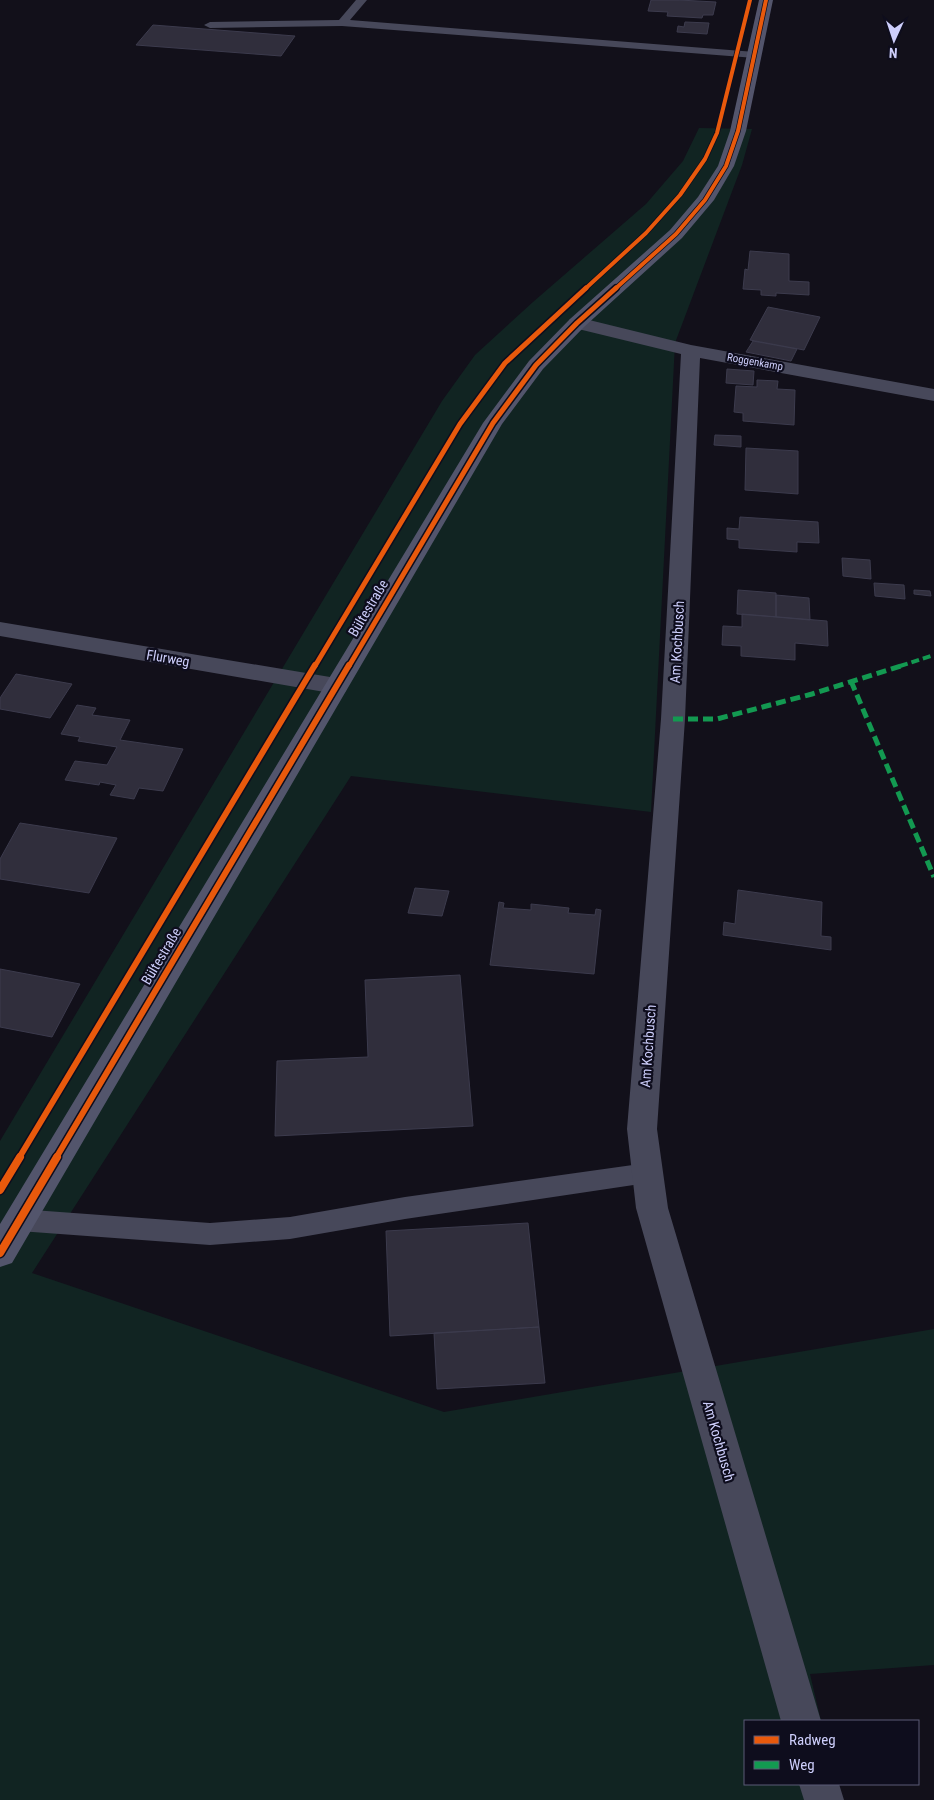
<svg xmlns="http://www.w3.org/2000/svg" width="934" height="1800" viewBox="0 0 934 1800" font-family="'Roboto Condensed',sans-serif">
	<rect width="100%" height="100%" fill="#12101a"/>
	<path fill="#112422" d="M699 128 752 129 742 165 675 343 651 812 351 776 32 1273 444 1412 934 1329V1665L810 1674 821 1721H745V1784H836L840 1800H0V1141L442 401 475 355 533 302 646 204 683 161Z"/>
	<path fill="#302e3c" stroke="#3c3b4d" d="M651 0H679L716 2 713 15H703L702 18 667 16 668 12 648 11Z
		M685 22 709 23 707 34 677 32 678 26 684 27Z
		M153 25 295 36 281 56 136 45Z
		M750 251 789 254V281L809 282V295L776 293V296L761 295V290L743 289 745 269 748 270Z
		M768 307 820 317 804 350 750 340Z
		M753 341 797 349 791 361 746 352Z
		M727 369 754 371 753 385 726 383Z
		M757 380 778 381 777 389 795 390 794 425 743 421V413L734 412 736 386 757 387Z
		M715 435 741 436V447L714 445Z
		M746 448 798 451V494L745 490Z
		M740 517 818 522 819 543 797 542V552L739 548V540L727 539V528L739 529Z
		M842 558 870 560 871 579 843 576Z
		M874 583 904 585 905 599 875 596Z
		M738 590 776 593V617L737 614Z
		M914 590 930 591 931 596 914 594Z
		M776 595 809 598 810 620 776 617Z
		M742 614 827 621 828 646 795 643V660L741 656V646L722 645 723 626 742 627Z
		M16 674 72 684 50 718 0 709V698Z
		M77 705 96 708 92 715 130 720 120 740 183 749 163 791 139 788 134 799 110 795 116 785 100 782 99 785 65 780 75 761 107 765 117 747 78 741 80 737 61 734Z
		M20 823 117 838 89 893 0 879V859Z
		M415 888 449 891 442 916 408 913Z
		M738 890 822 902 821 936 831 937V950L723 935 724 922 735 924Z
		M499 902 504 903 503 908 531 910V904L569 908 568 913 595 915 596 909 601 910 594 974 490 965Z
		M0 969 80 984 52 1037 0 1027Z
		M460 975 473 1126 275 1136 277 1061 368 1057 365 980Z
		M528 1223 539 1327 390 1336 386 1231Z
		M539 1327 545 1383 437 1389 434 1333Z"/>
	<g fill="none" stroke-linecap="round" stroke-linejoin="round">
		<path fill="#47485a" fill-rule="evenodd" d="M356 0H367L350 20 755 52 761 55 755 58 342 26 210 28 204 25 210 22 339 20Z
			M647 1163 656 1166 659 1173 656 1180 647 1183 405 1219 290 1239 210 1245 19 1231 10 1228 7 1220 10 1212 19 1209 210 1223 290 1217 405 1197Z"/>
		<path fill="#47485a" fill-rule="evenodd" d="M577 317 691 345 934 389V401L700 358 685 719 657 1129 668 1208 821 1721H781L636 1208 627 1129 661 719 681 354 570 327 568 323 570 319Z
			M0 622 336 678 345 680 348 686 345 692 336 694 0 636Z
			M799 1784H839L844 1800H804Z"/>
		<path fill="#53556c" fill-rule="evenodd" d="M759 0H773L746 131 734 166 714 200 682 238 584 327 543 369 502 424 12 1263 0 1267V1224L483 423 529 361 570 319 670 230 698 197 718 166 730 131Z"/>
		<path stroke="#139951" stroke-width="4" stroke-dasharray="8 4" stroke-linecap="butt" d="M900 666 934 655"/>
		<path stroke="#139951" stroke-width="5" stroke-dasharray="10 5" stroke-linecap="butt" d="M851 681 934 877
			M673 719H717L812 694 904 665"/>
		<defs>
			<path id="cycleway-far3" d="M585 289 646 233 680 195 705 159 717 133 750 0
				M615 289 676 234 705 200 726 166 738 131 766 0"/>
			<path id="cycleway-far2" d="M315 666 460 424 505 363 586 288
				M349 666 493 423 536 365 577 323 616 288"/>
			<path id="cycleway-far1" d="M19 1158 315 665
				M56 1158 349 665"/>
			<path id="cycleway" d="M0 1190 20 1157
				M0 1253 57 1157"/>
		</defs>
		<use href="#cycleway-far3" stroke="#0e0d1d" stroke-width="5.5"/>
		<use href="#cycleway-far2" stroke="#0e0d1d" stroke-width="8"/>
		<use href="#cycleway-far1" stroke="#0e0d1d" stroke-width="9"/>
		<use href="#cycleway" stroke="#0e0d1d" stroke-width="11"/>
		<use href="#cycleway-far3" stroke="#e8590c" stroke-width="4"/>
		<use href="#cycleway-far2" stroke="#e8590c" stroke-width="5"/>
		<use href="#cycleway-far1" stroke="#e8590c" stroke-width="6"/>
		<use href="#cycleway" stroke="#e8590c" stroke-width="8"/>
	</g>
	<g text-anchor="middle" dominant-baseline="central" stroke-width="4.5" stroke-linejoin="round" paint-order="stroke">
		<g font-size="11" fill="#cdcefb" stroke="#0e0d1d">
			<text transform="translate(755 362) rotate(10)">Roggenkamp</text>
		</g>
		<g font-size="14" fill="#cdcefb" stroke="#0e0d1d">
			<text transform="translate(368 608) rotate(-59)">Bültestraße</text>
			<text transform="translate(677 642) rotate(-87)">Am Kochbusch</text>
			<text transform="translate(168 658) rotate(10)">Flurweg</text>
			<text transform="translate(161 956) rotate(-59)">Bültestraße</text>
			<text transform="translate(648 1046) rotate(-86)">Am Kochbusch</text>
			<text transform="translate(719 1441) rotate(74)">Am Kochbusch</text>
		</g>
	</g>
	<rect x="744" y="1720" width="175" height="65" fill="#0e0d1d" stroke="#5a5a76"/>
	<rect x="754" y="1736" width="25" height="8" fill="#e8590c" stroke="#5a5a76"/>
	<text x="789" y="1745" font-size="15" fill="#cdcefb">Radweg</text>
	<rect x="754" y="1761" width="25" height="8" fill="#139951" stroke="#5a5a76"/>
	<text x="789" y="1770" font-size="15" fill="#cdcefb">Weg</text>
	<g transform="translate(894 40) rotate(183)" stroke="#0e0d1d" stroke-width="4" paint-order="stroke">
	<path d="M0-4L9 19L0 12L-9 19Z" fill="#cdcefb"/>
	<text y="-8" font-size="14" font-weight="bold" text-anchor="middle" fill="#cdcefb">N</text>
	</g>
</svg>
